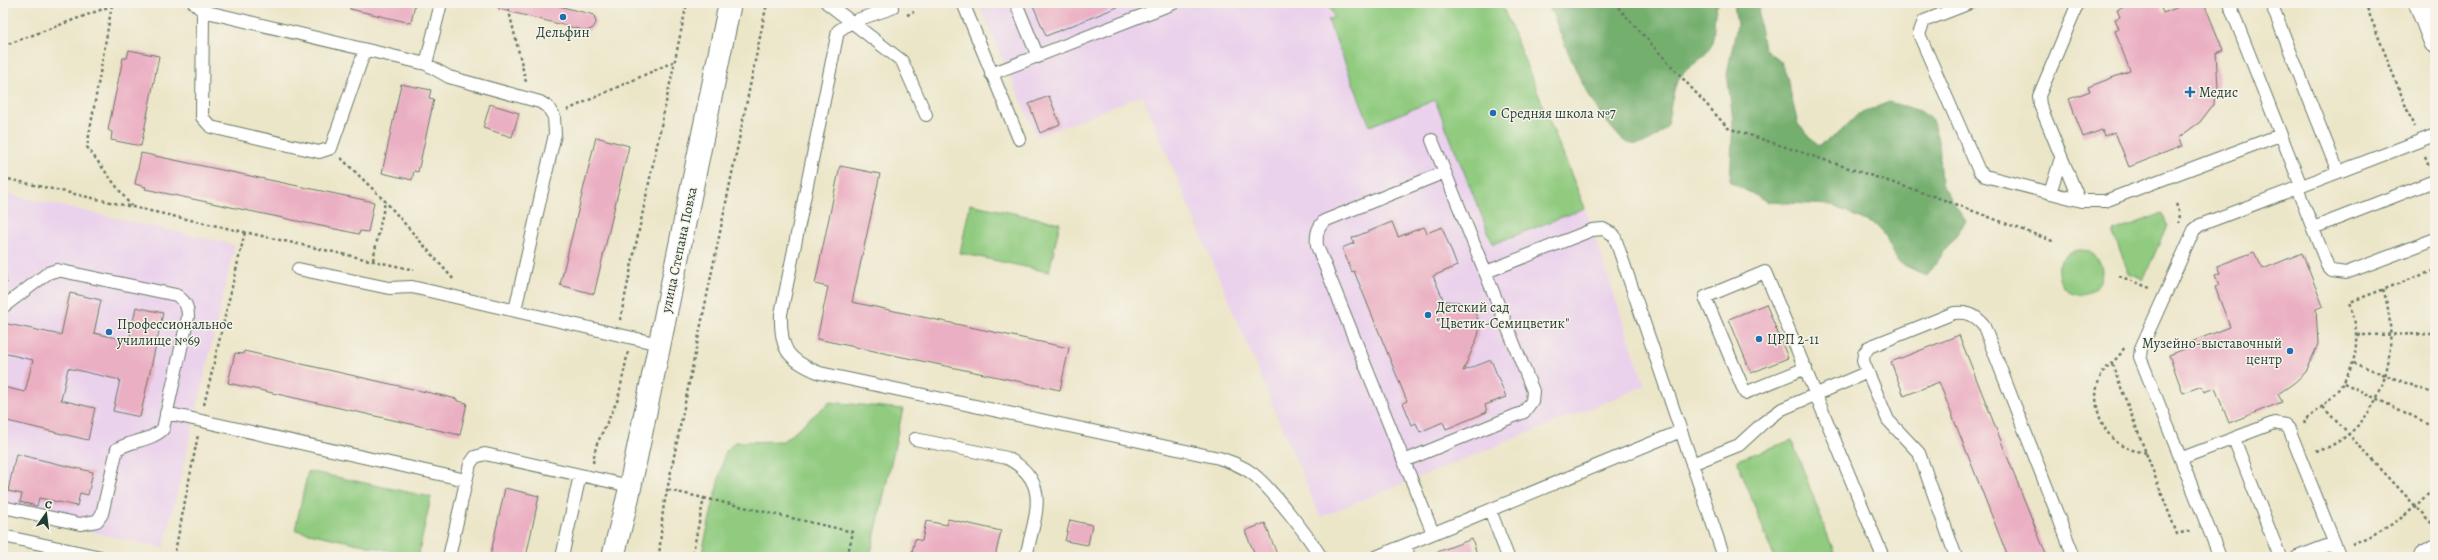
<svg xmlns="http://www.w3.org/2000/svg" width="2438" height="560" viewBox="0 0 2438 560" font-family="Alegreya,serif">
	<rect width="100%" height="100%" fill="#f7f3e8"/>
	<filter id="ink" filterUnits="userSpaceOnUse"><feTurbulence type="fractalNoise" baseFrequency=".025" numOctaves="2"/><feDisplacementMap in="SourceGraphic" scale="8" xChannelSelector="R" yChannelSelector="G"/><feConvolveMatrix kernelMatrix="1 2 1 2 8 2 1 2 1" color-interpolation-filters="sRGB"/></filter>
	<filter id="wash" filterUnits="userSpaceOnUse"><feTurbulence type="fractalNoise" baseFrequency=".012" numOctaves="4" result="noise"/><feDisplacementMap in="SourceGraphic" scale="16" xChannelSelector="R" yChannelSelector="G"/><feGaussianBlur stdDeviation="0.9" result="paint"/><feColorMatrix in="noise" values="0 0 0 0 0 0 0 0 0 0 0 0 0 0 0 0 0 1.4 0 .05"/><feComposite in="paint" operator="in"/></filter>
	<g filter="url(#wash)">
		<rect width="100%" height="100%" fill="#ece6c9"/>
		<path fill="#ead1ec" d="M978 3H1501L1585 208 1645 386 1320 517 1142 95 1037 137Z
			M3 193 235 245 164 548 3 512Z"/>
		<path fill="#90cb7f" stroke="#58845a" d="M1329 3H1501L1585 208 1493 244 1435 100 1370 126 1328 20 1334 17Z
			M970 204 1060 223 1049 272 960 253Z
			M2163 213 2167 226 2143 280 2129 274 2113 232Z
			M2058 272a22 22 0 1 1 44 0a22 22 0 1 1-44 0Z
			M830 402 903 409 870 557H701L725 452 735 442 783 441Z
			M1792 440 1834 552 1819 557H1774L1737 460Z
			M308 471 431 497 418 557 295 530Z"/>
		<path fill="#74af6e" stroke="#4a7651" d="M1548 3H1719C1710 14 1719 38 1707 52 1697 65 1684 67 1676 84 1672 94 1668 125 1666 128 1657 139 1640 149 1626 142 1623 141 1619 136 1617 134 1583 98 1567 48 1548 3Z
			M1734 3H1760L1759 22 1764 48 1781 62 1787 77 1798 124 1818 146 1838 134 1857 115 1889 102 1920 111 1932 120 1938 140 1941 184 1966 221 1927 276 1898 262 1881 228 1832 205 1768 202 1730 182 1733 120 1727 74 1737 25Z"/>
		<g id="blocks">
			<path fill="#ebafc3" d="M350 3H415L411 23 350 9Z
				M500 3H547L594 15 596 23 593 28 587 31 499 9Z
				M1032 3H1125V4L1046 36Z
				M2135 3H2159L2163 13 2189 3H2204L2223 50 2216 53 2218 88 2213 105 2200 122 2178 138 2182 146 2129 167 2115 132 2104 136 2102 130 2083 137 2069 99 2090 91 2088 87 2130 71 2115 31 2119 29 2115 19 2120 17 2117 10Z
				M129 50 159 56 141 146 111 140 112 132 108 130 123 58H127Z
				M401 84 431 90 429 98 434 99 418 172 414 171 412 180 382 173Z
				M1049 96 1060 124 1040 133 1029 104Z
				M490 104 519 113 512 137 483 128Z
				M596 137 629 146 594 294 560 285Z
				M141 153 374 202 368 232 360 231 359 234 145 189 146 187 135 184Z
				M840 166 880 174 852 302 1069 348 1060 390 817 339 828 287 815 284Z
				M1392 222 1398 237 1424 227 1427 233 1442 227 1457 266 1433 276 1444 301 1459 302 1469 306 1476 315 1480 325 1478 336 1463 371 1491 360 1506 397 1485 405 1487 412 1446 429 1443 422 1420 432 1416 423 1412 425 1403 403 1407 401 1354 271 1352 272 1342 248 1354 243 1352 238Z
				M2254 252 2263 269 2302 253 2323 306 2316 309 2318 344 2306 372 2294 383 2278 394 2282 402 2229 423 2215 388 2204 392 2202 386 2183 393 2169 355 2190 347 2188 343 2230 327 2215 287 2219 285 2215 275 2220 273 2217 266Z
				M70 293 101 300 94 333 129 341 136 307 163 313 140 417 113 411 120 380 68 368 61 400 95 408 88 440 3 420V387L25 392 33 360 3 353V323L61 335Z
				M1766 304 1788 358 1751 373 1729 319Z
				M1959 335 2047 557H2008L1939 382 1904 396 1891 362Z
				M244 351 457 399V401L467 403 460 435 228 383 235 353 243 354Z
				M16 454 93 472 88 495 80 493 77 506 39 498 37 506 20 502 22 494 8 491Z
				M505 488 539 496 526 557H490Z
				M948 519 1001 531 995 557H911L915 539 922 541 926 521 947 525Z
				M1070 520 1092 525 1088 545 1065 541Z
				M1265 523 1278 557H1256L1245 531Z
				M1472 539 1478 557H1429V555Z"/>
		</g>
	</g>
	<g filter="url(#ink)">
		<use href="#blocks" fill-opacity="0" stroke="#677868" stroke-width="1"/>
		<g fill="none" stroke-linecap="round" stroke-linejoin="round">
			<defs>
				<path id="service" d="M194 3 203 11 426 64 449 77 540 102 548 107 554 117 555 134 515 310
					M827 3 902 61 926 115
					M963 3 1019 139
					M1016 3 1038 57
					M1970 3 1924 21 1919 34 1979 171 1985 176 2082 201H2105L2280 135
					M2078 3 2039 96 2040 105 2079 200
					M2229 3 2301 186
					M2271 3 2338 172
					M892 8 851 22 838 31 781 314C780 349 787 360 820 373L1219 458C1231 462 1243 466 1253 474 1272 489 1308 536 1321 557
					M203 11 202 117 211 127 319 152 331 148 365 50
					M426 64 441 3
					M991 74 1174 3
					M2297 188 2328 267 2332 271 2346 273 2435 239
					M2050 193 2061 158
					M2313 228 2434 181
					M298 269 389 288 412 287 659 344
					M1486 272 1592 230 1603 229 1614 235 1724 557
					M3 307 48 273 57 270 176 295C185 301 188 306 188 317L163 429C151 441 132 440 117 449L102 514 97 521 80 524 3 507
					M1806 368 1745 393 1705 297 1765 272 1883 557
					M166 413 466 480
					M915 439 1007 458C1053 482 1034 517 1026 557
					M2234 439 2280 557
					M2182 458 2274 423 2285 425 2289 429 2340 557
					M1404 461 1524 412 1532 401 1533 391 1432 140
					M1692 464 1739 445 1763 423 1782 409 1868 372
					M1490 510 1508 557
					M1433 533 1317 246C1316 235 1317 229 1324 221L1445 172
					M3 536 101 557
					M1405 545 1409 557
					M449 557 470 464 475 457 485 454 630 486
					M562 557 580 475
					M1376 557 1681 431
					M1956 557 1919 453 1888 420 1863 361 1864 354 1869 347 1954 313C1967 312 1974 314 1983 324L2074 557
					M2220 557 2140 357 2141 348 2194 230 2200 225 2435 135
					M2297 557 2334 543"/>
				<path id="tertiary" d="M613 557 628 497 730 3"/>
				<path id="secondary" d="M2420 3 2435 42
					M2425 557 2435 552"/>
			</defs>
			<use href="#service" stroke="#677868" stroke-width="14"/>
			<use href="#tertiary" stroke="#677868" stroke-width="24"/>
			<use href="#secondary" stroke="#677868" stroke-width="24"/>
			<path stroke="#677868" stroke-width="2.5" stroke-dasharray="3 3" stroke-linecap="butt" d="M507 3 526 82
				M1614 3 1728 128 1936 197 2055 242
				M2365 3 2414 127
				M112 5 87 147 131 206
				M907 15 914 12
				M3 46 119 3
				M567 110 673 62
				M2425 156 2429 166
				M341 158 385 201 454 280
				M3 178 414 270
				M2176 204 2180 214 2179 223
				M373 260 385 202
				M3 271 7 283
				M2119 276 2150 288
				M620 320 687 3
				M2357 335 2435 334
				M2124 348C2119 359 2108 364 2102 374 2089 396 2099 429 2118 443 2127 450 2137 451 2147 453
				M2354 363 2435 394
				M2112 364 2177 534 2192 530
				M2344 383 2435 427
				M204 405 245 232
				M2323 407 2435 527
				M2305 424 2304 421C2348 389 2367 357 2350 302L2435 270
				M2316 452C2383 430 2403 350 2383 289
				M593 463 596 446 618 399 628 352
				M668 490 704 498 692 557
				M704 498 853 532 847 557
				M2352 544C2389 528 2409 517 2435 485
				M174 557 198 435
				M659 557 663 510 767 3"/>
			<use href="#service" stroke="#fff" stroke-width="12"/>
			<use href="#tertiary" stroke="#fff" stroke-width="22"/>
			<use href="#secondary" stroke="#fff" stroke-width="22"/>
		</g>
	</g>
	<g fill="#1f6fb2" stroke="#f7f3e8" stroke-width="1.5">
		<circle cx="563" cy="17" r="4"/>
		<path d="M2188 86h4v4h4v4h-4v4h-4v-4h-4v-4h4z"/>
		<circle cx="1493" cy="113" r="4"/>
		<circle cx="1428" cy="315" r="4"/>
		<circle cx="109" cy="332" r="4"/>
		<circle cx="1759" cy="339" r="4"/>
		<circle cx="2290" cy="351" r="4"/>
	</g>
	<g text-anchor="middle" dominant-baseline="central" stroke-width="3" stroke-linejoin="round" paint-order="stroke">
		<g font-size="14" fill="#1f3d34" stroke="#f7f3e8" text-anchor="start">
			<text x="563" y="32" text-anchor="middle">Дельфин</text>
			<text x="2199" y="92">Медис</text>
			<text x="1501" y="113">Средняя школа №7</text>
			<text x="1436" y="307">Детский сад<tspan x="1436" dy="16">"Цветик-Семицветик"</tspan></text>
			<text x="117" y="324">Профессиональное<tspan x="117" dy="16">училище №69</tspan></text>
			<text x="1767" y="339">ЦРП 2-11</text>
			<text x="2282" y="343" text-anchor="end">Музейно-выставочный<tspan x="2282" dy="16">центр</tspan></text>
		</g>
		<g font-size="14" fill="#1f3d34" stroke="#f7f3e8">
			<text transform="translate(679 250) rotate(-78)">улица Степана Повха</text>
		</g>
	</g>
	<rect width="2438" height="560" fill="none" stroke="#f7f3e8" stroke-width="16"/>
	<g transform="translate(46 514) rotate(14)" stroke="#f7f3e8" stroke-width="3" paint-order="stroke">
	<path d="M0-3L7 15L0 10L-7 15Z" fill="#1f3d34"/>
	<text y="-6" font-size="11" font-weight="bold" text-anchor="middle" fill="#1f3d34">С</text>
	</g>
</svg>
